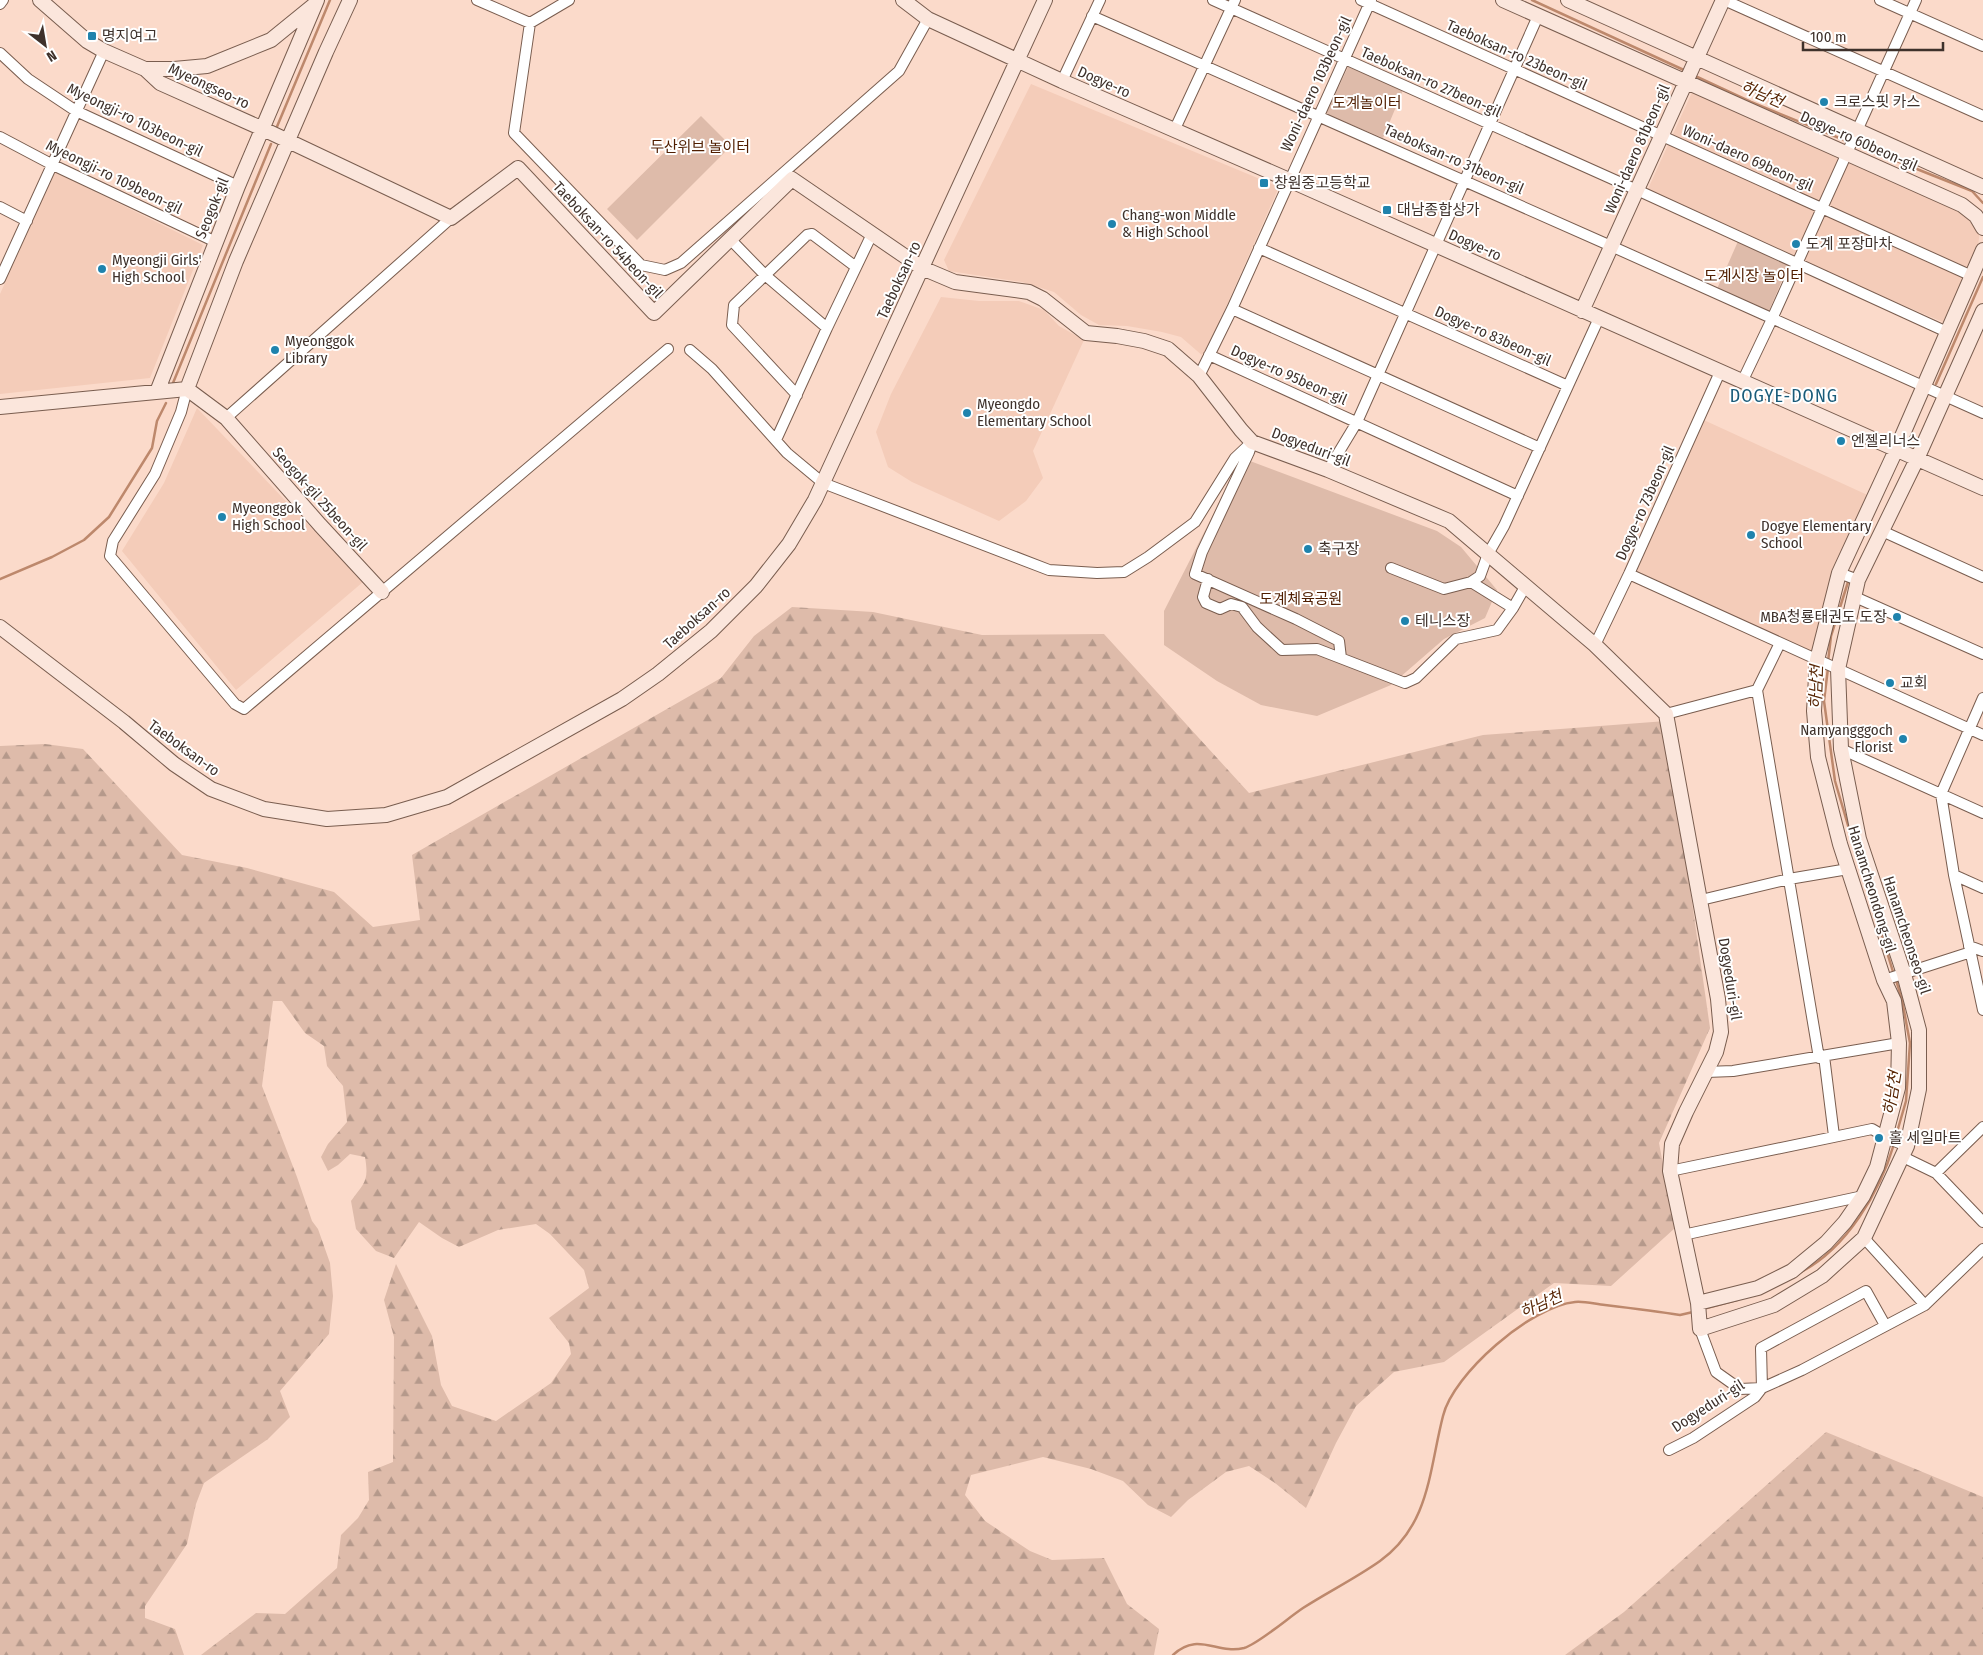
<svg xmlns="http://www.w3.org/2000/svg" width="1983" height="1655" viewBox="0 0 1983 1655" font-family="'Fira Sans Condensed','Noto Sans KR',sans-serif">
	<defs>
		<pattern id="forest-firs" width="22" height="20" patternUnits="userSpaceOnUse" patternTransform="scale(1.25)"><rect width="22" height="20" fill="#debbaa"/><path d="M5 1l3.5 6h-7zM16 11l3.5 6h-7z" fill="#b5998b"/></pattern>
	</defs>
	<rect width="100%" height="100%" fill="#fbdaca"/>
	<path fill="#f4ccb9" d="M1031 84 1279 187 1204 357 1181 337 1162 332 1127 326 1099 325 1081 315 1054 292 1022 282 949 271 944 260Z
		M1694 88 1962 207 1980 230 1978 246 1945 323 1800 261 1647 191Z
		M55 172 203 245 150 378 0 394V294Z
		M941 297 979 301H1019L1044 310 1059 326 1084 340 1033 451 1043 478 1026 501 999 521 912 482 888 467 876 432 891 394Z
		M197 408 363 582 236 690 122 551 164 483Z
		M1695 416 1874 498 1839 573 1817 660 1629 574Z"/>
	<path fill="url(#forest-firs)" d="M792 607 873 612 982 635 1104 634 1249 793 1483 735 1666 721 1710 1028 1659 1143 1675 1228 1611 1286 1554 1283 1444 1362 1394 1372 1356 1406 1336 1443 1306 1508 1275 1483 1249 1466 1226 1472 1188 1500 1171 1517 1148 1505 1123 1481 1091 1469 1043 1457 971 1475 965 1495 985 1521 1030 1551 1052 1560 1104 1558 1127 1604 1159 1629 1154 1655H201L256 1613 285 1614 337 1568 341 1535 358 1518 369 1500 368 1472 393 1462 394 1337 384 1300 396 1264 432 1336 441 1385 452 1406 496 1421 551 1383 571 1354 569 1343 549 1318 589 1288 584 1270 550 1234 536 1224 498 1230 459 1247 442 1238 419 1222 394 1258 376 1251 356 1229 351 1201C365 1182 369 1181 365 1157L350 1154 338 1165 328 1171 321 1157 328 1144 347 1122 343 1086 327 1066 324 1046 305 1033 282 1001H273L262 1086 297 1177 312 1221 318 1229 330 1263 333 1296 329 1334 280 1391 290 1417 268 1439 204 1483 196 1504 187 1544 145 1606V1618L175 1629 184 1655H0V746L45 744 83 749 182 855 247 868 334 892 373 927 420 920 412 855 721 678 754 636Z
		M1826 1432 1983 1497V1655H1565L1624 1612Z"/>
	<path fill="#debbaa" d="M1348 67 1403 90 1383 138 1326 114Z
		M701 116 731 146 637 240 607 209Z
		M1739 239 1790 262 1768 313 1717 289Z
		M1242 458 1437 531 1461 547 1497 590 1485 618 1444 639 1391 685 1317 716 1261 705 1217 681 1164 645V611Z"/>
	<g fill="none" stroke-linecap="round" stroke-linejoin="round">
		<path stroke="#bd886c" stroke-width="2.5" d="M1532 0 1686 71
			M1693 75 1751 102 1849 142
			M276 129 330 0
			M1854 144 1972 191 1983 203
			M173 383 271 144
			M1936 384 1983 277
			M0 579 52 557 84 540 109 517 152 448 157 421 166 403
			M1828 662 1831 636 1848 582
			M1828 668 1824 701 1835 781 1852 839
			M1859 861 1894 975
			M1895 1139 1906 1101 1910 1043 1902 1000 1896 980
			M1801 1272C1846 1249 1880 1192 1894 1144
			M1703 1309 1737 1300
			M1173 1655C1198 1631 1217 1655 1244 1648 1258 1644 1288 1618 1303 1608 1328 1592 1356 1578 1380 1561 1430 1525 1429 1470 1443 1416 1453 1374 1531 1306 1575 1302 1584 1301 1595 1304 1605 1305 1630 1308 1655 1311 1680 1315L1693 1312"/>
		<defs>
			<path id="street" d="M477 0 530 23 569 0
				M1213 0 1637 190 1947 332
				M1361 0 1972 276
				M1724 0 1983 116
				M1880 0 1983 46
				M0 4 3 0
				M1092 16 1611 246 1983 413
				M530 23 514 133 641 265 665 270 681 263 899 71 928 19
				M0 53 28 79 76 111 238 186
				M1062 81 1100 0
				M1174 131 1235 0
				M0 137 53 165 216 242
				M0 207 27 221
				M730 239 765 275 827 328 872 234
				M1259 248 1568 386
				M0 279 104 51
				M1232 309 1540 448
				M690 350 712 369 787 453 823 483 1049 570 1097 573 1124 572 1148 557 1195 522 1235 458 1252 442
				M1209 355 1518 496
				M1199 376 1232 309 1371 0
				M1742 382 1772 319 1916 0
				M187 389 181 412 155 474 113 541 110 556 235 704 244 709 668 349
				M797 395 732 325 734 305 807 235 812 234 856 267
				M226 418 451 218
				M776 440 827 328
				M1252 443 1249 452 1202 552 1195 574 1296 619 1339 641 1341 658
				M1328 470 1357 422 1538 16
				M1882 531 1983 577
				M1391 568 1444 589 1471 582 1480 576 1488 554 1504 526 1599 318
				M1839 573 1858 580
				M1629 574 1983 735
				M1208 579 1203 597 1206 603 1220 609 1231 604 1242 607 1257 627 1282 650 1317 649 1405 683 1416 678 1456 639 1497 630 1513 608 1525 587
				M1471 582 1513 608
				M1855 597 1983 654
				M1780 643 1757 690 1819 1058
				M1595 645 1629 574 1720 372
				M1983 698 1941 794 1954 875 1983 1010
				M1666 714 1757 690
				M1841 749 1983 813
				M1954 875 1983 888
				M1701 900 1789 879 1848 869
				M1969 946 1983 951
				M1884 980 1971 952
				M1824 1056 1834 1136
				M1706 1072 1733 1071 1899 1043
				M1903 1157 1936 1173 1983 1127
				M1670 1171 1872 1129 1889 1139 1907 1146
				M1936 1173 1983 1222
				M1683 1235 1863 1196
				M1864 1238 1925 1305
				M1700 1329 1716 1372 1740 1389 1762 1388 1802 1370 1925 1305 1983 1249
				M1669 1450 1693 1438 1755 1397 1762 1388 1761 1348 1866 1291 1885 1325"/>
			<path id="secondary" d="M40 0 87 41 104 51 145 69H174L207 66 271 40 314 5
				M903 0 928 19 1062 81 1289 180 1983 488
				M1503 0 1962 205 1976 216 1983 228
				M1568 0 1983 187
				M145 69 160 83 263 129 451 218 518 168 654 313 792 179 922 268 955 282 1029 292 1043 299 1086 333 1117 336 1144 341 1168 349 1199 376 1241 430 1252 442 1328 470 1449 521 1595 645 1666 714 1718 999 1721 1032 1716 1052 1686 1112 1672 1144 1670 1171 1698 1303 1700 1329 1774 1305 1822 1276 1864 1238 1907 1146 1919 1089V1030L1904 974 1859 839 1841 749 1838 669 1858 580 1917 459 1983 311
				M1582 311 1723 0
				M187 389 236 261 326 52 350 0
				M157 392 238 186 317 0
				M0 407 187 389 226 418 320 525 382 592
				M0 627 124 722 174 764 211 789 264 809 327 819 386 815 447 797 622 699 658 674 711 631 756 586 789 544 815 500 1045 0
				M1698 1303 1758 1288 1792 1271 1826 1243 1845 1222 1863 1196 1877 1167 1898 1088 1899 1043 1894 1001 1884 980 1840 844 1818 757 1814 711 1817 660 1839 573 1896 450 1983 250"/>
		</defs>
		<use href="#street" stroke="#795d4f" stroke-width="12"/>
		<use href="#secondary" stroke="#795d4f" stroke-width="16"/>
		<use href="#street" stroke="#fff" stroke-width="10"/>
		<use href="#secondary" stroke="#fbe6dc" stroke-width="14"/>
	</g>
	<g fill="#1f83ad" stroke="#fff" stroke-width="2">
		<rect x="87" y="31" width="10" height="10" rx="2.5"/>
		<circle cx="1824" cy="102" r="5"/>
		<rect x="1259" y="178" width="10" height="10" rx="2.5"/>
		<rect x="1382" y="205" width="10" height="10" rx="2.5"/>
		<circle cx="1112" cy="224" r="5"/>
		<circle cx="1796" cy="244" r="5"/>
		<circle cx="102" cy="269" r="5"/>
		<circle cx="275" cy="350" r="5"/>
		<circle cx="967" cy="413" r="5"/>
		<circle cx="1841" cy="441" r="5"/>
		<circle cx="222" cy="517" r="5"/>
		<circle cx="1751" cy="535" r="5"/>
		<circle cx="1308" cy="549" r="5"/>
		<circle cx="1897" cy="617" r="5"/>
		<circle cx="1405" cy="621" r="5"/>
		<circle cx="1890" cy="683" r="5"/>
		<circle cx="1903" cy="739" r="5"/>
		<circle cx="1879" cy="1138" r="5"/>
	</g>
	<g text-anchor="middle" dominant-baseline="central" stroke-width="4" stroke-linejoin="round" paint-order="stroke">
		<g font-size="15" fill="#3e312b" stroke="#fff" text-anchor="start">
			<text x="102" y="36">명지여고</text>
			<text x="1834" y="102">크로스핏 카스</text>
			<text x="1274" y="183">창원중고등학교</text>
			<text x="1397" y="210">대남종합상가</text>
			<text x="1122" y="215">Chang-won Middle<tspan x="1122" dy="17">&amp; High School</tspan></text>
			<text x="1806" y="244">도계 포장마차</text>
			<text x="112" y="260">Myeongji Girls'<tspan x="112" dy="17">High School</tspan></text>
			<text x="285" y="341">Myeonggok<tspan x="285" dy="17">Library</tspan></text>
			<text x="977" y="404">Myeongdo<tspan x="977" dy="17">Elementary School</tspan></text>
			<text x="1851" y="441">엔젤리너스</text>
			<text x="232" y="508">Myeonggok<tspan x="232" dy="17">High School</tspan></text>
			<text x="1761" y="526">Dogye Elementary<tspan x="1761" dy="17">School</tspan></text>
			<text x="1318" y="549">축구장</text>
			<text x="1887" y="617" text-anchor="end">MBA청룡태권도 도장</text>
			<text x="1415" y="621">테니스장</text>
			<text x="1900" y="683">교회</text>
			<text x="1893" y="730" text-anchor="end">Namyangggoch<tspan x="1893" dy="17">Florist</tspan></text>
			<text x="1889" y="1138">홀 세일마트</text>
		</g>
		<g font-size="15" fill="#3e312b" stroke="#fff">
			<text transform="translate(1517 55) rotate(24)">Taeboksan-ro 23beon-gil</text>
			<text transform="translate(1104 82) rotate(24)">Dogye-ro</text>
			<text transform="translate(1431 82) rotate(24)">Taeboksan-ro 27beon-gil</text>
			<text transform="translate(1316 84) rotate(-65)">Woni-daero 103beon-gil</text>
			<text transform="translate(209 86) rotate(25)">Myeongseo-ro</text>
			<text transform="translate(135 120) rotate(26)">Myeongji-ro 103beon-gil</text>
			<text transform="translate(1859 141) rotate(24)">Dogye-ro 60beon-gil</text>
			<text transform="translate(1637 149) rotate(-66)">Woni-daero 81beon-gil</text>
			<text transform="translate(1748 158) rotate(24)">Woni-daero 69beon-gil</text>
			<text transform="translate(1454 159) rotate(24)">Taeboksan-ro 31beon-gil</text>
			<text transform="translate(114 177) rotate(26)">Myeongji-ro 109beon-gil</text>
			<text transform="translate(212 208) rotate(-68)">Seogok-gil</text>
			<text transform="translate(608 240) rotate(47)">Taeboksan-ro 54beon-gil</text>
			<text transform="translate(1475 245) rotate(24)">Dogye-ro</text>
			<text transform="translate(899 280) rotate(-65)">Taeboksan-ro</text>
			<text transform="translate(1493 336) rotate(24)">Dogye-ro 83beon-gil</text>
			<text transform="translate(1289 375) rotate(24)">Dogye-ro 95beon-gil</text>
			<text transform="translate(1311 447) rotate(21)">Dogyeduri-gil</text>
			<text transform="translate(320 499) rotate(48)">Seogok-gil 25beon-gil</text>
			<text transform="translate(1645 503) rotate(-66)">Dogye-ro 73beon-gil</text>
			<text transform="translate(697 618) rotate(-42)">Taeboksan-ro</text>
			<text transform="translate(184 748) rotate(36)">Taeboksan-ro</text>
			<text transform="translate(1872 889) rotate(73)">Hanamcheondong-gil</text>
			<text transform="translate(1907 935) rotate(72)">Hanamcheonseo-gil</text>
			<text transform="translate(1730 979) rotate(81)">Dogyeduri-gil</text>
			<text transform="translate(1708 1406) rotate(-33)">Dogyeduri-gil</text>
		</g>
		<g font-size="15" fill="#501e00" stroke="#fff">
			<text x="1367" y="103">도계놀이터</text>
			<text x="700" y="147">두산위브 놀이터</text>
			<text x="1754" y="276">도계시장 놀이터</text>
			<text x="1301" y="599">도계체육공원</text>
		</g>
		<g font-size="16" font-style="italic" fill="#592706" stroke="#fff">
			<text transform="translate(1762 94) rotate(23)">하남천</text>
			<text transform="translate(1816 687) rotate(-88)">하남천</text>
			<text transform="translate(1892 1093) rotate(-81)">하남천</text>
			<text transform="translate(1541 1304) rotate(-24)">하남천</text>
		</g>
		<g font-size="18" letter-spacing="1" fill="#195b79" stroke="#fff">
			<text x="1784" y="396">DOGYE-DONG</text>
		</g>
	</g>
	<g transform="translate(45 45) rotate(149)" stroke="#ffffff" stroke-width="4" paint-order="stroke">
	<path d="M0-4L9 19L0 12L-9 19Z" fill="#3e312b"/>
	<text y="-8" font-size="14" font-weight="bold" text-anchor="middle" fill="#3e312b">N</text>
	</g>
	<path d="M1803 42v8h140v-8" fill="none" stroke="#3e312b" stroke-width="2.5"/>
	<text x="1810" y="42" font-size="15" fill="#3e312b" stroke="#ffffff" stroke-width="4" paint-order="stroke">100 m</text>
</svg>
